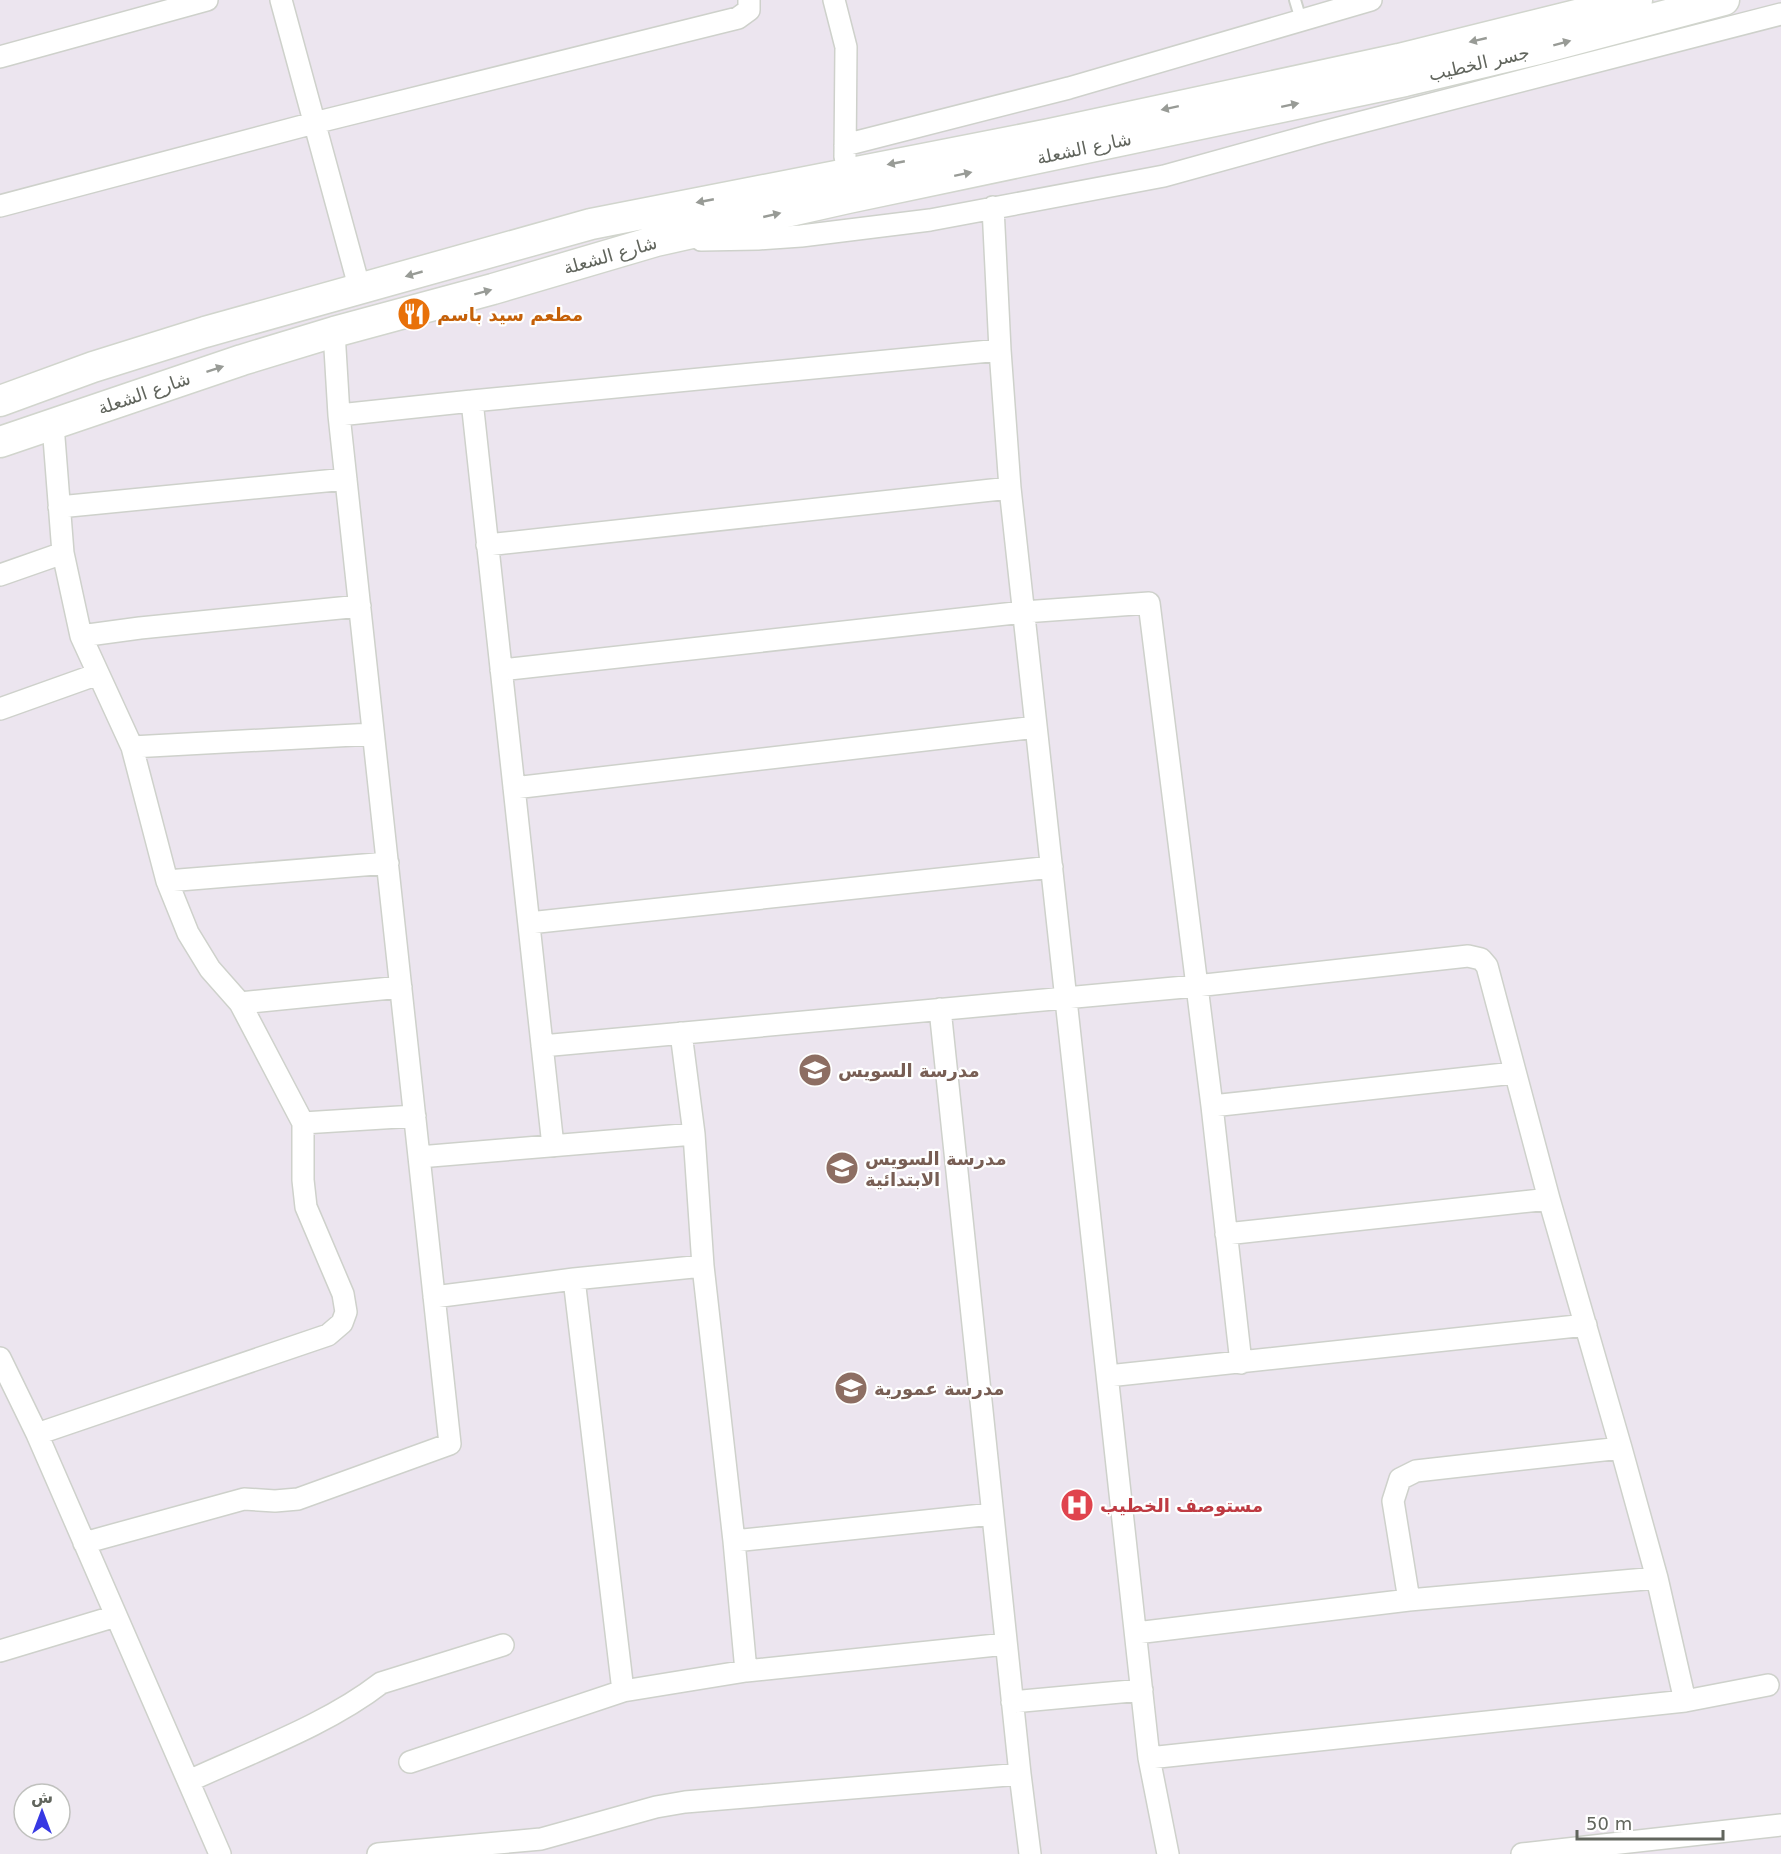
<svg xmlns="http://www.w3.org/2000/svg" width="1781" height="1854" viewBox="0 0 1781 1854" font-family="'DejaVu Sans','Noto Naskh Arabic',sans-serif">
	<rect width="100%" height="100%" fill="#ece5ef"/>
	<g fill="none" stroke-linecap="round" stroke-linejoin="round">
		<defs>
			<path id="lane" d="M1295 0 1301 20"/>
			<path id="street" d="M281 0 360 290
				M834 0 846 47 845 157
				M0 57 207 0
				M845 145 1069 88 1371 0
				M0 206 314 123 738 18 749 10V0
				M993 207 1000 350 1010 488 1149 1758 1168 1854
				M701 240 758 239 801 236 930 220 1164 176 1323 132 1781 14
				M472 401 553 1146
				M339 415 472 401 1000 350
				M59 507 346 479
				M487 545 1010 488
				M0 575 63 553
				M81 636 140 628 360 606
				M501 670 1024 612 1149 603 1212 1106 1241 1363
				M0 709 98 674
				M132 747 373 734
				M514 788 1036 727
				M167 881 388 863
				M529 923 1052 867
				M240 1003 401 987
				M940 1009 1020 1774 1030 1854
				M681 1033 694 1134 703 1266 734 1541 746 1671
				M542 1046 1196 986 1468 956 1481 959 1487 966 1549 1199 1621 1448 1657 1578 1685 1701
				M1212 1106 1514 1073
				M303 1123 415 1116
				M419 1157 694 1134
				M1226 1234 1549 1199
				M574 1279 623 1691
				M434 1297 574 1279 703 1266
				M0 1358 37 1434 220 1854
				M1108 1376 1586 1325
				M37 1434 328 1335 342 1323 346 1312 343 1294 306 1207 303 1180V1123L240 1003 210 969 188 933 167 881 132 747 81 636 63 553 53 425
				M734 1541 992 1514
				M84 1543 244 1499 275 1501 298 1499 450 1444 339 415 334 332
				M1409 1600 1393 1501 1400 1479 1416 1471 1621 1448
				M1136 1633 1409 1600 1657 1578
				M0 1651 116 1616
				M1012 1702 1142 1690
				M1149 1758 1685 1701 1768 1685
				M410 1762 623 1691 746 1671 1006 1644
				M189 1781C251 1752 327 1725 381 1683L503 1645
				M378 1854 541 1839 656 1807 685 1802 1020 1774
				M1522 1854 1781 1825"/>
			<path id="secondary" d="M0 401 93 367 205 332 591 224 1050 134 1399 59 1637 0
				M0 442 242 360 334 332 493 289 656 241 848 198 1405 81 1535 50 1724 0"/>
		</defs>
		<use href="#lane" stroke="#ced1cb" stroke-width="14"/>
		<use href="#street" stroke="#ced1cb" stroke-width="24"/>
		<use href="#secondary" stroke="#d1d5cd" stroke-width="33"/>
		<use href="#lane" stroke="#fff" stroke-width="10"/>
		<use href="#street" stroke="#fff" stroke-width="21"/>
		<use href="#secondary" stroke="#fff" stroke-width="30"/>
	</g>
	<defs><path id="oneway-solid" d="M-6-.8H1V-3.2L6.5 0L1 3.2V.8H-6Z" transform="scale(1.5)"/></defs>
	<g fill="#989b96">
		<use href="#oneway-solid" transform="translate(1478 40) rotate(167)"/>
		<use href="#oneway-solid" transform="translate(1562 43) rotate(-15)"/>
		<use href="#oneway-solid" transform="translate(1290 105) rotate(-12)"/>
		<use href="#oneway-solid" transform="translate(1170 108) rotate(168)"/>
		<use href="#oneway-solid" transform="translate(896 163) rotate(169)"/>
		<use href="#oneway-solid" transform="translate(963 174) rotate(-12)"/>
		<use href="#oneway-solid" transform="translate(705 201) rotate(169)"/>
		<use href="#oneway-solid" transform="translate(772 215) rotate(-13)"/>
		<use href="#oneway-solid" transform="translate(414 274) rotate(164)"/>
		<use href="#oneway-solid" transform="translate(483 292) rotate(-15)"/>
		<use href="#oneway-solid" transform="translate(215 369) rotate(-18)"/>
	</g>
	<defs>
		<symbol id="restaurant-disc" viewBox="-11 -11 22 22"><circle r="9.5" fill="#e8710a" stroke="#fff"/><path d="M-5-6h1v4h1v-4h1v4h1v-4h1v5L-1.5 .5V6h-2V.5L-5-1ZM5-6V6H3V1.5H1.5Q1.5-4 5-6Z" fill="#fff"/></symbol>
		<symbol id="school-disc" viewBox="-11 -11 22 22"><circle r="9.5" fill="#8d6e63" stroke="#fff"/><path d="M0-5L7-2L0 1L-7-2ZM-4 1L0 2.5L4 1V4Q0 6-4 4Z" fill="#fff"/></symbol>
		<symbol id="hospital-disc" viewBox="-11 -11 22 22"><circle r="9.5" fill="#e0444e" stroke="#fff"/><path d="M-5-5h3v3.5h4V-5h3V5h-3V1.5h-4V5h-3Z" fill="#fff"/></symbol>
	</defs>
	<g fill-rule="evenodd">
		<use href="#restaurant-disc" x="395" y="295" width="38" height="38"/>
		<use href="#school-disc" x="796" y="1051" width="38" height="38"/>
		<use href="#school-disc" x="823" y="1149" width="38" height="38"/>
		<use href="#school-disc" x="832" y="1369" width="38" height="38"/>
		<use href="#hospital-disc" x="1058" y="1486" width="38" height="38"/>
	</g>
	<g text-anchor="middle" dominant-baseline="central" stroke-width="4.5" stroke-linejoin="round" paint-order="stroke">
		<g font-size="18" fill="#61655d" stroke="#fff">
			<text transform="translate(1479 63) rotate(-13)">جسر الخطيب</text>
			<text transform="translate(1084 148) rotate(-12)">شارع الشعلة</text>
			<text transform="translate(610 255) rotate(-16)">شارع الشعلة</text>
			<text transform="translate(144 393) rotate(-19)">شارع الشعلة</text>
		</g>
		<g font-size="18" font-weight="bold" fill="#c56008" stroke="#fff" text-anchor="start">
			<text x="437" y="314">مطعم سيد باسم</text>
		</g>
		<g font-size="18" font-weight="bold" fill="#785e54" stroke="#fff" text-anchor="start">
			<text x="838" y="1070">مدرسة السويس</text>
			<text x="865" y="1158">مدرسة السويس<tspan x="865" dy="21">الابتدائية</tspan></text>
			<text x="874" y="1388">مدرسة عمورية</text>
		</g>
		<g font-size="18" font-weight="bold" fill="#be3a42" stroke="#fff" text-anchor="start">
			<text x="1100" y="1505">مستوصف الخطيب</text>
		</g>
	</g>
	<g transform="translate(42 1812)"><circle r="28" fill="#ffffff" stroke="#c0c1be" stroke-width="1.5"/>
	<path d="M0-4.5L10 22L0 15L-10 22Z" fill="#3738e3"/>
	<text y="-9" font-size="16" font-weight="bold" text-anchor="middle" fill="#61655d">ش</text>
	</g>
	<path d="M1577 1830v9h146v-9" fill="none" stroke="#61655d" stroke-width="3"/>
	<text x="1586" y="1830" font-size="18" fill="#61655d" stroke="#ffffff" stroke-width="4.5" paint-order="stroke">50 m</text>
</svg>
